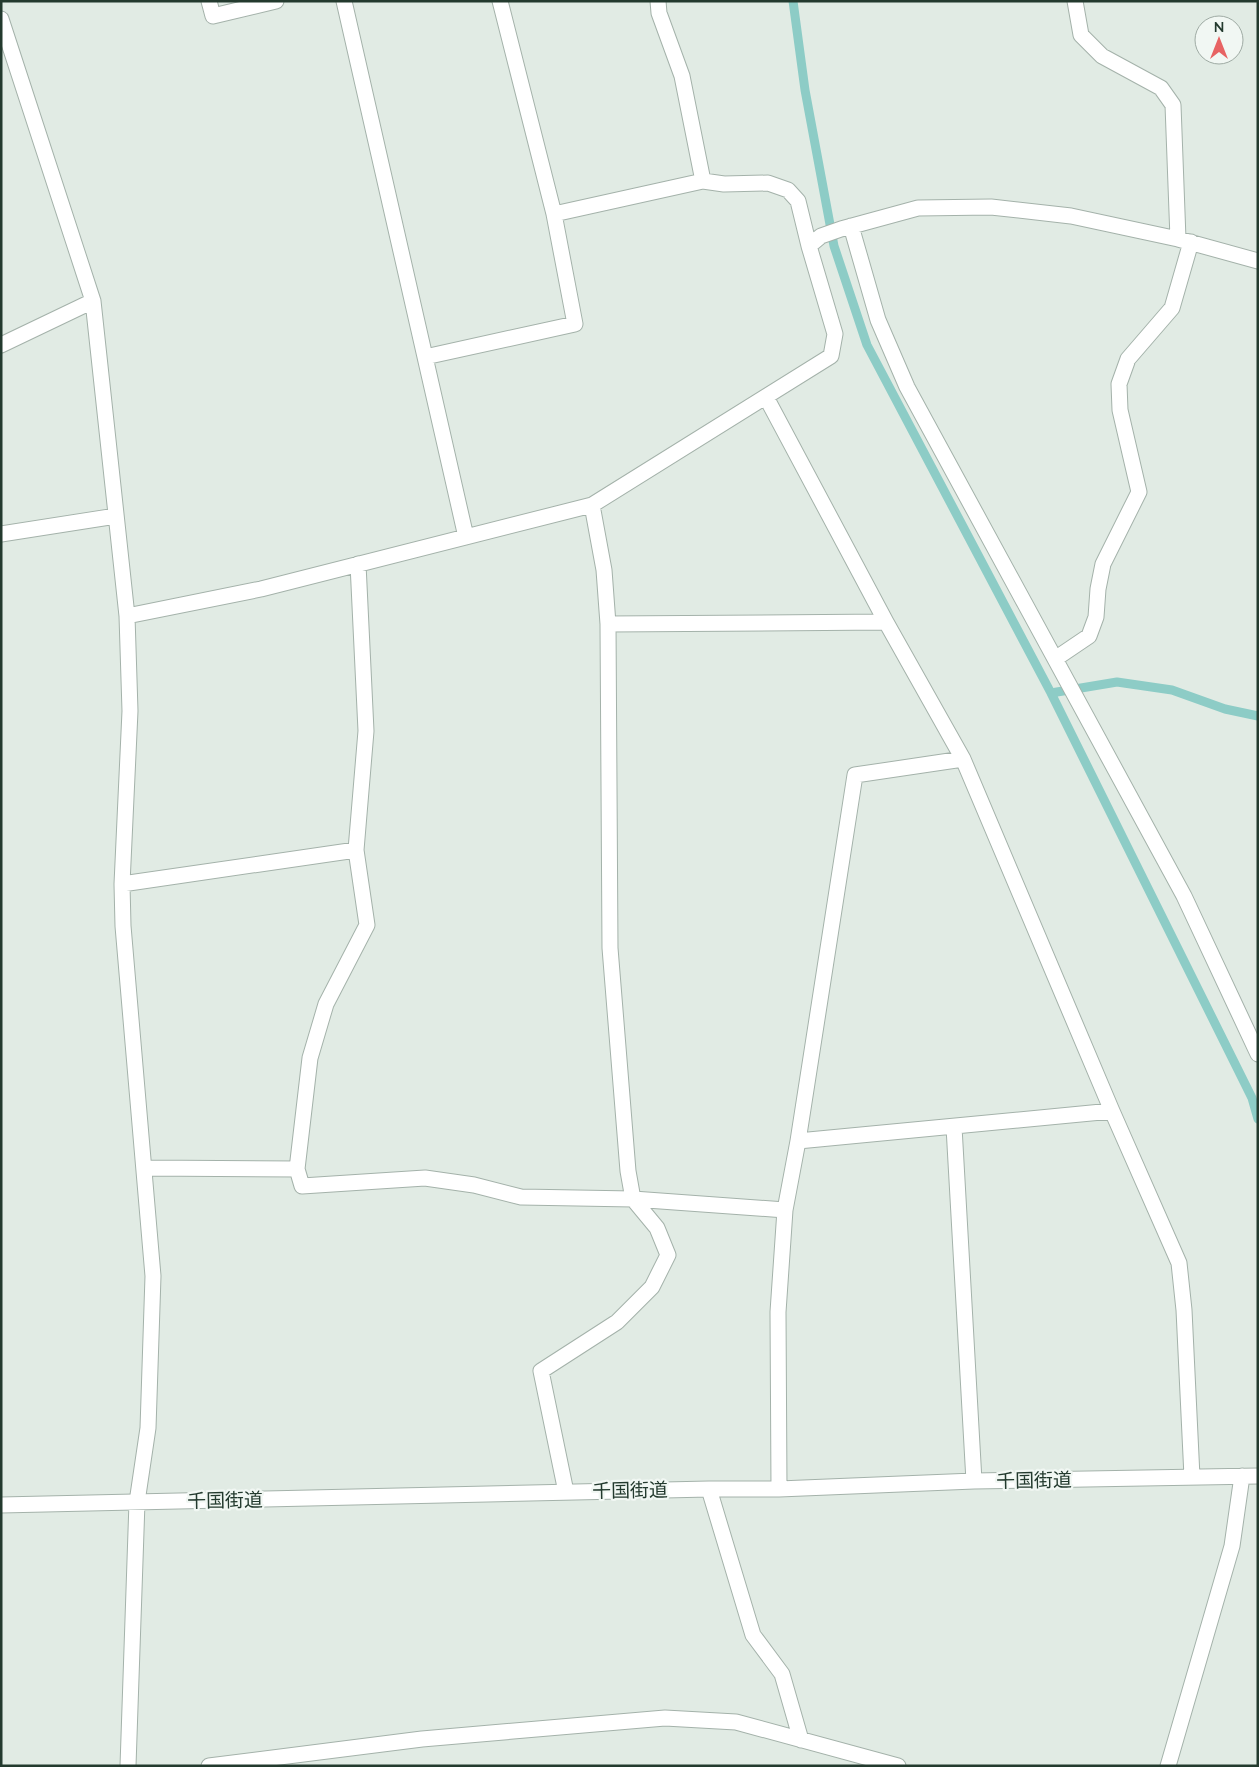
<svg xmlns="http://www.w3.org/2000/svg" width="1259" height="1767" viewBox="0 0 1259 1767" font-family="Mulish,'Noto Sans JP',sans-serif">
	<rect width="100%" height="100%" fill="#e1ebe4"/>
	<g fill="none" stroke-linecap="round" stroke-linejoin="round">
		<path stroke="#8dccc6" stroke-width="9" d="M793 1 805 90 834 246 867 345 1051 693 1252 1098 1258 1119
			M1051 693 1117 682 1172 690 1225 709 1258 716"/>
		<defs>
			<path id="minor" d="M209 1 213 16 276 1
				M344 1 466 537
				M500 1 554 214 703 181
				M1075 1 1081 35 1102 56 1161 88 1173 105 1178 239
				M1 19 93 301 127 616 130 711 122 884 123 926 153 1276 148 1428 137 1502 128 1766
				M851 226 878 320 907 387 1184 896 1258 1054
				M809 246 821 236 841 229 918 208 991 207 1071 216 1178 239 1258 261
				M1 345 93 301
				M425 357 575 324 554 214
				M766 397 886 622 963 759 1112 1111 1179 1263 1184 1310 1192 1477
				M592 505 604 570 608 624 610 948 628 1171 633 1199 785 1210
				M1 534 116 516
				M127 616 261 589 592 505 831 356 835 334 809 246 798 201 788 190 768 183 724 184 703 181 682 76 659 13 658 1
				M608 624 886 622
				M1055 659 1089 636 1096 617 1098 589 1103 564 1139 492 1120 410 1119 384 1128 359 1172 308 1191 242
				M122 884 356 850
				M954 1127 974 1481
				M798 1141 1112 1111
				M144 1168 297 1169 310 1058 326 1004 367 925 356 850 366 731 358 564
				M297 1169 302 1186 425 1178 474 1185 521 1197 633 1199 657 1228 668 1255 652 1287 617 1322 541 1371 566 1492
				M709 1489 753 1635 782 1674 801 1740
				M779 1489 778 1312 785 1210 798 1141 855 775 963 759
				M1 1505 709 1489H779L974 1481 1258 1476
				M209 1766 422 1739 665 1718 736 1722 898 1766
				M1168 1766 1232 1546 1242 1476"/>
		</defs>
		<use href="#minor" stroke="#a4b2aa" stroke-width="17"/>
		<use href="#minor" stroke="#fff" stroke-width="15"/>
	</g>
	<g text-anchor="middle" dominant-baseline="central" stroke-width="4.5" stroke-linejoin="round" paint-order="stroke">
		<g font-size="19" fill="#233a2e" stroke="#f1f7f3">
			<text transform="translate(1034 1480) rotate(-1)">千国街道</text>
			<text transform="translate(630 1490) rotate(-1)">千国街道</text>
			<text transform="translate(225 1500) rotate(-1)">千国街道</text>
		</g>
	</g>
	<rect width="1259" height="1767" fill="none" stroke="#233a2e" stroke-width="5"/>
	<g transform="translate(1219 40)"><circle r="24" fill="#f1f7f3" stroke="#9faba4"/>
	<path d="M0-4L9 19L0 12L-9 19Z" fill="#e76363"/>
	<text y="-8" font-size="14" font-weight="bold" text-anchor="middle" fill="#233a2e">N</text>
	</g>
</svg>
